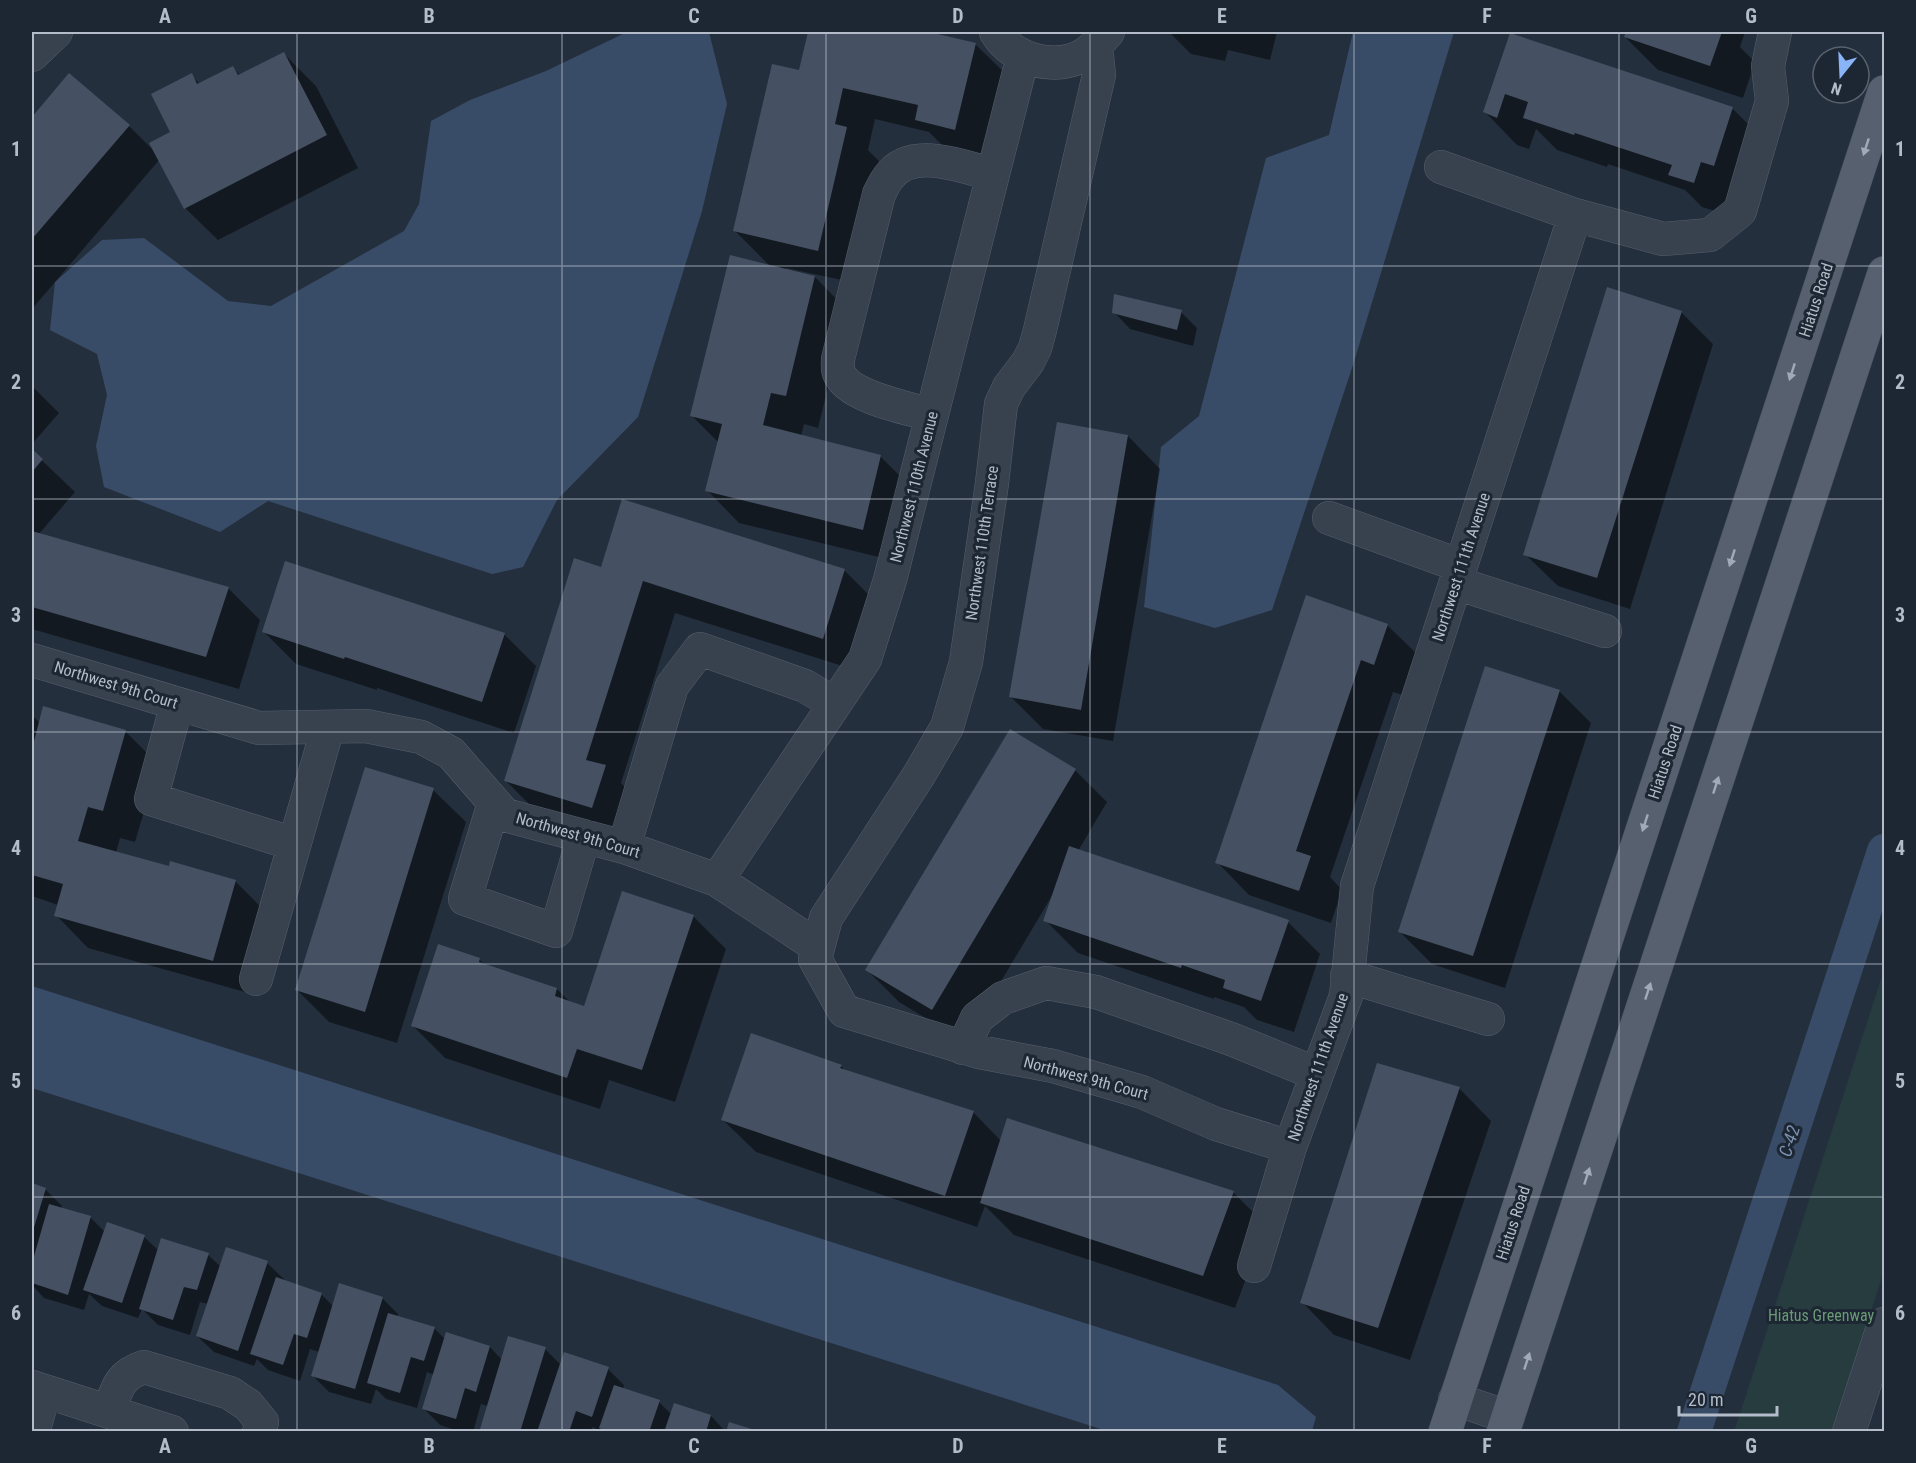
<svg xmlns="http://www.w3.org/2000/svg" width="1916" height="1463" viewBox="0 0 1916 1463" font-family="'Roboto Condensed',sans-serif">
	<rect width="100%" height="100%" fill="#242f3e"/>
	<path fill="#263c3f" d="M1884 970V1271L1832 1431 1734 1432Z"/>
	<path fill="#394c67" d="M627 32H709L727 104 702 211 638 417 557 500 523 567 492 574 268 501 220 532 104 487 96 446 107 395 97 354 50 330 55 282 102 240 144 238 228 301 271 306 404 231 419 204 431 121 470 100 546 71Z
		M1353 32H1454L1353 365 1272 610 1215 628 1144 607 1161 447 1199 416 1266 158 1329 135Z
		M32 986 1278 1385 1316 1417 1312 1431H1107L32 1088Z"/>
	<path fill="#0007" d="M810 32H922L975 44 1008 76 988 161 949 152 929 132 875 119 868 150 879 161 851 282 786 268V270L815 277 847 310 818 428 804 424 801 436 880 456 913 489 895 561 739 523 707 490 719 443 692 416 771 267 735 231 800 72Z
		M1169 32H1277L1270 60 1228 50 1225 61 1191 54Z
		M1627 32H1745L1740 47 1755 62 1743 98 1658 70 1625 37Z
		M1511 34 1733 109 1765 141 1727 215 1702 207 1685 190 1608 164 1607 167 1557 150 1536 129 1529 149 1517 145 1485 112Z
		M284 54 316 86 358 168 218 240 185 208 160 159 32 309V119L69 75 129 126 156 153 172 133 191 75 200 84 233 68 241 76Z
		M1114 312H1181L1197 328 1193 346 1130 329Z
		M1681 312 1713 344 1630 609 1558 586 1525 554Z
		M32 386 59 413 32 444Z
		M1128 436 1160 469 1113 741 1043 729 1011 697Z
		M32 451 75 492 38 535 228 588 260 620 239 689 32 629Z
		M602 569 844 570 877 603 855 670 675 613 621 783 637 799 624 840 538 813 505 780Z
		M1307 597 1387 625 1420 657 1406 696 1393 692 1330 877 1342 890 1331 923 1249 895 1217 862Z
		M264 632 504 634 536 666 514 733 377 688V690L296 664Z
		M1559 691 1591 723 1505 988 1432 964 1399 931Z
		M32 715 40 723 125 731 158 764 135 842 120 838 116 853 170 868 235 881 267 913 245 992 88 948 56 915 58 905 32 896Z
		M1075 770 1107 802 1078 851 1288 922 1320 954 1294 1032 1257 1020 1244 1007 1214 997V999L1078 953 1045 920 1053 894 965 1042 899 1002 867 970Z
		M433 790 466 822 397 1043 329 1022 297 990Z
		M693 916 726 949 675 1102 609 1080 600 1109 445 1058 413 1026 479 959 485 965 557 989 571 1003 585 1008Z
		M841 1066 847 1072 973 1112 1001 1141 1233 1192 1266 1225 1235 1308 1014 1235 985 1206 977 1227 756 1152 723 1120Z
		M1459 1088 1491 1121 1410 1360 1334 1335 1302 1302Z
		M32 1185 45 1189 62 1206 61 1209 91 1218 105 1232 144 1237 159 1251 208 1255 221 1267 267 1263 284 1279 283 1281 321 1294 333 1306 382 1298 398 1314 397 1317 434 1328 445 1339 490 1347 502 1360 545 1349 561 1365 608 1369 624 1385 623 1389 659 1402 672 1415 711 1416 726 1432H604L592 1427 591 1432H484L481 1429 488 1406 481 1404 473 1432H461L440 1425 424 1409 434 1375 427 1372 417 1408 386 1399 376 1389 371 1404 329 1392 312 1375 319 1352 310 1349 300 1381 268 1370 257 1359 254 1366 214 1352 197 1336 208 1304 200 1302 190 1335 158 1325 142 1309 138 1318 102 1306 89 1294 84 1310 44 1298 32 1285Z"/>
	<g fill="none" stroke-linecap="round" stroke-linejoin="round">
		<path stroke="#394c67" stroke-width="34" d="M1694 1432 1884 851"/>
	</g>
	<path fill="#455162" d="M808 32H929L976 43 955 130 915 120 918 105 843 88 835 124 847 127 818 251 733 231 772 64 799 70Z
		M1626 32H1722L1710 66 1624 37Z
		M1510 33 1733 107 1714 166 1701 162 1694 183 1668 175 1672 165 1575 133 1574 135 1523 118 1528 102 1505 94 1497 118 1483 112Z
		M284 52 327 135 184 209 149 143 170 132 151 94 192 73 197 84 233 66 238 75Z
		M69 73 130 125 32 239V117Z
		M730 255 815 276 786 396 771 393 763 425 881 455 863 530 705 491 722 424 690 416Z
		M1607 287 1682 311 1597 578 1523 555Z
		M1114 294 1182 310 1177 330 1112 313Z
		M1057 422 1128 435 1081 710 1009 697Z
		M32 449 43 459 32 472Z
		M622 499 845 569 823 639 643 581 586 760 606 765 592 808 504 781 574 558 601 567Z
		M32 531 229 587 206 657 32 607Z
		M285 561 505 633 482 702 345 657 344 659 262 632Z
		M1306 595 1388 624 1374 665 1361 660 1296 851 1311 856 1299 891 1215 863Z
		M1485 666 1560 690 1473 956 1398 932Z
		M43 706 126 730 103 811 88 807 78 841 169 866 170 861 236 880 213 961 54 916 63 884 32 875V749Z
		M1010 729 1076 769 932 1010 865 970Z
		M365 767 434 788 365 1012 295 990Z
		M1069 846 1289 920 1261 1001 1223 988 1225 980 1182 965 1181 968 1043 921Z
		M622 891 694 915 642 1070 577 1049 567 1078 411 1026 438 944 480 958 479 962 557 988 555 996 584 1006Z
		M751 1033 842 1065 840 1068 974 1111 945 1196 721 1120Z
		M1377 1063 1460 1087 1378 1328 1300 1303Z
		M1007 1118 1234 1191 1203 1276 980 1203Z
		M32 1183 46 1188 32 1234Z
		M49 1204 91 1216 68 1295 32 1283V1263Z
		M107 1222 145 1235 122 1303 83 1290Z
		M161 1238 209 1253 197 1290 184 1287 173 1320 139 1309Z
		M226 1247 268 1261 238 1351 196 1336Z
		M276 1277 322 1293 307 1338 294 1334 283 1365 250 1354Z
		M339 1283 383 1297 355 1389 311 1376Z
		M388 1313 435 1327 424 1361 411 1357 400 1393 367 1383Z
		M446 1332 490 1346 476 1392 465 1388 456 1419 422 1409Z
		M508 1336 546 1347 520 1432H486L480 1429Z
		M564 1352 609 1367 592 1417 576 1411 569 1432H537Z
		M614 1385 660 1400 649 1432H608L599 1428Z
		M674 1403 711 1415 706 1432H664Z
		M729 1422 758 1431V1432H726Z"/>
	<g fill="none" stroke-linecap="round" stroke-linejoin="round">
		<defs>
			<path id="minor" d="M996 32C1012 59 1051 70 1080 57 1092 51 1100 41 1108 32
				M1096 46 1099 75 1040 330 1035 348 1028 362 1009 387 1001 404 992 483 966 662 947 727 919 775 826 918 815 959 844 1011 979 1052 1053 1066 1142 1092 1216 1124 1290 1147
				M32 55 56 32
				M1441 167 1575 215
				M932 415C908 408 848 397 839 373 837 369 838 363 838 359L879 194C882 189 884 183 888 178 911 145 961 167 993 174
				M1329 518 1461 566
				M1456 583 1605 631
				M32 660 259 728 366 726 421 737 451 753 505 815 624 847 717 880 818 947
				M177 704 151 799 294 844
				M494 803 465 899 556 931 584 836
				M624 847 672 686 700 649 805 686 835 704
				M717 880 865 659 890 580 1023 56
				M1347 976 1488 1019
				M256 979 328 727
				M963 1048 977 1018 1003 998 1046 983 1096 992 1231 1039 1317 1074
				M1254 1266 1290 1147 1346 996 1357 886 1575 215 1663 239 1710 235 1740 211 1772 101 1768 66 1775 32
				M32 1387 172 1432
				M1455 1399 1508 1417
				M109 1411C117 1389 119 1375 144 1367L230 1393 248 1405 262 1422 259 1432
				M33 1432 45 1391
				M1849 1432 1884 1324"/>
			<path id="major" d="M1445 1432 1884 92
				M1503 1432 1884 273"/>
		</defs>
		<use href="#minor" stroke="#565f6c" stroke-width="34"/>
		<use href="#major" stroke="#414a57" stroke-width="34"/>
		<use href="#minor" stroke="#38414e" stroke-width="33"/>
		<use href="#major" stroke="#56606e" stroke-width="33"/>
	</g>
	<defs><path id="oneway-solid" d="M-6-.8H1V-3.2L6.5 0L1 3.2V.8H-6Z" transform="scale(1.5)"/></defs>
	<g fill="#a1aab7">
		<use href="#oneway-solid" transform="translate(1866 147) rotate(108)"/>
		<use href="#oneway-solid" transform="translate(1792 372) rotate(108)"/>
		<use href="#oneway-solid" transform="translate(1732 558) rotate(108)"/>
		<use href="#oneway-solid" transform="translate(1716 785) rotate(-72)"/>
		<use href="#oneway-solid" transform="translate(1645 823) rotate(108)"/>
		<use href="#oneway-solid" transform="translate(1648 991) rotate(-72)"/>
		<use href="#oneway-solid" transform="translate(1587 1176) rotate(-72)"/>
		<use href="#oneway-solid" transform="translate(1527 1361) rotate(-72)"/>
	</g>
	<path fill="none" stroke="#b4bcc9" stroke-width="1.5" stroke-opacity="0.55" d="M297 32V1432M562 32V1432M826 32V1432M1090 32V1432M1354 32V1432M1619 32V1432M32 266H1884M32 499H1884M32 732H1884M32 964H1884M32 1197H1884"/>
	<g text-anchor="middle" dominant-baseline="central" stroke-width="6" stroke-linejoin="round" paint-order="stroke">
		<g font-size="16" fill="#b4bcc9" stroke="#1d2633">
			<text transform="translate(1816 300) rotate(-72)">Hiatus Road</text>
			<text transform="translate(914 487) rotate(-76)">Northwest 110th Avenue</text>
			<text transform="translate(982 543) rotate(-82)">Northwest 110th Terrace</text>
			<text transform="translate(1461 567) rotate(-72)">Northwest 111th Avenue</text>
			<text transform="translate(116 685) rotate(17)">Northwest 9th Court</text>
			<text transform="translate(1665 762) rotate(-72)">Hiatus Road</text>
			<text transform="translate(578 835) rotate(16)">Northwest 9th Court</text>
			<text transform="translate(1318 1067) rotate(-71)">Northwest 111th Avenue</text>
			<text transform="translate(1086 1078) rotate(15)">Northwest 9th Court</text>
			<text transform="translate(1513 1223) rotate(-72)">Hiatus Road</text>
		</g>
		<g font-size="16" fill="#6b9a76" stroke="#1d2633">
			<text x="1821" y="1315">Hiatus Greenway</text>
		</g>
		<g font-size="18" font-style="italic" fill="#7c92b1" stroke="#1d2633">
			<text transform="translate(1789 1141) rotate(-72)">C-42</text>
		</g>
	</g>
	<rect width="1916" height="1463" fill="none" stroke="#1d2633" stroke-width="66"/>
	<g transform="translate(1841 75) rotate(198)"><circle r="28" fill="#1d2633" stroke="#59626f" stroke-width="1.5"/>
	<path d="M0-4.5L10 22L0 15L-10 22Z" fill="#8ab4f8"/>
	<text y="-9" font-size="16" font-weight="bold" text-anchor="middle" fill="#b4bcc9">N</text>
	</g>
	<path d="M1679 1406v9h98v-9" fill="none" stroke="#b4bcc9" stroke-width="3"/>
	<text x="1688" y="1406" font-size="18" fill="#b4bcc9" stroke="#1d2633" stroke-width="4.5" paint-order="stroke">20 m</text>
	<rect x="33" y="33" width="1850" height="1397" fill="none" stroke="#b4bcc9" stroke-width="2"/>
	<g font-size="20" text-anchor="middle" font-weight="bold" fill="#b4bcc9">
		<text x="165" y="23">A</text>
		<text x="429" y="23">B</text>
		<text x="694" y="23">C</text>
		<text x="958" y="23">D</text>
		<text x="1222" y="23">E</text>
		<text x="1487" y="23">F</text>
		<text x="1751" y="23">G</text>
		<text x="16" y="156">1</text>
		<text x="1900" y="156">1</text>
		<text x="16" y="389">2</text>
		<text x="1900" y="389">2</text>
		<text x="16" y="622">3</text>
		<text x="1900" y="622">3</text>
		<text x="16" y="855">4</text>
		<text x="1900" y="855">4</text>
		<text x="16" y="1088">5</text>
		<text x="1900" y="1088">5</text>
		<text x="16" y="1320">6</text>
		<text x="1900" y="1320">6</text>
		<text x="165" y="1453">A</text>
		<text x="429" y="1453">B</text>
		<text x="694" y="1453">C</text>
		<text x="958" y="1453">D</text>
		<text x="1222" y="1453">E</text>
		<text x="1487" y="1453">F</text>
		<text x="1751" y="1453">G</text>
	</g>
</svg>
